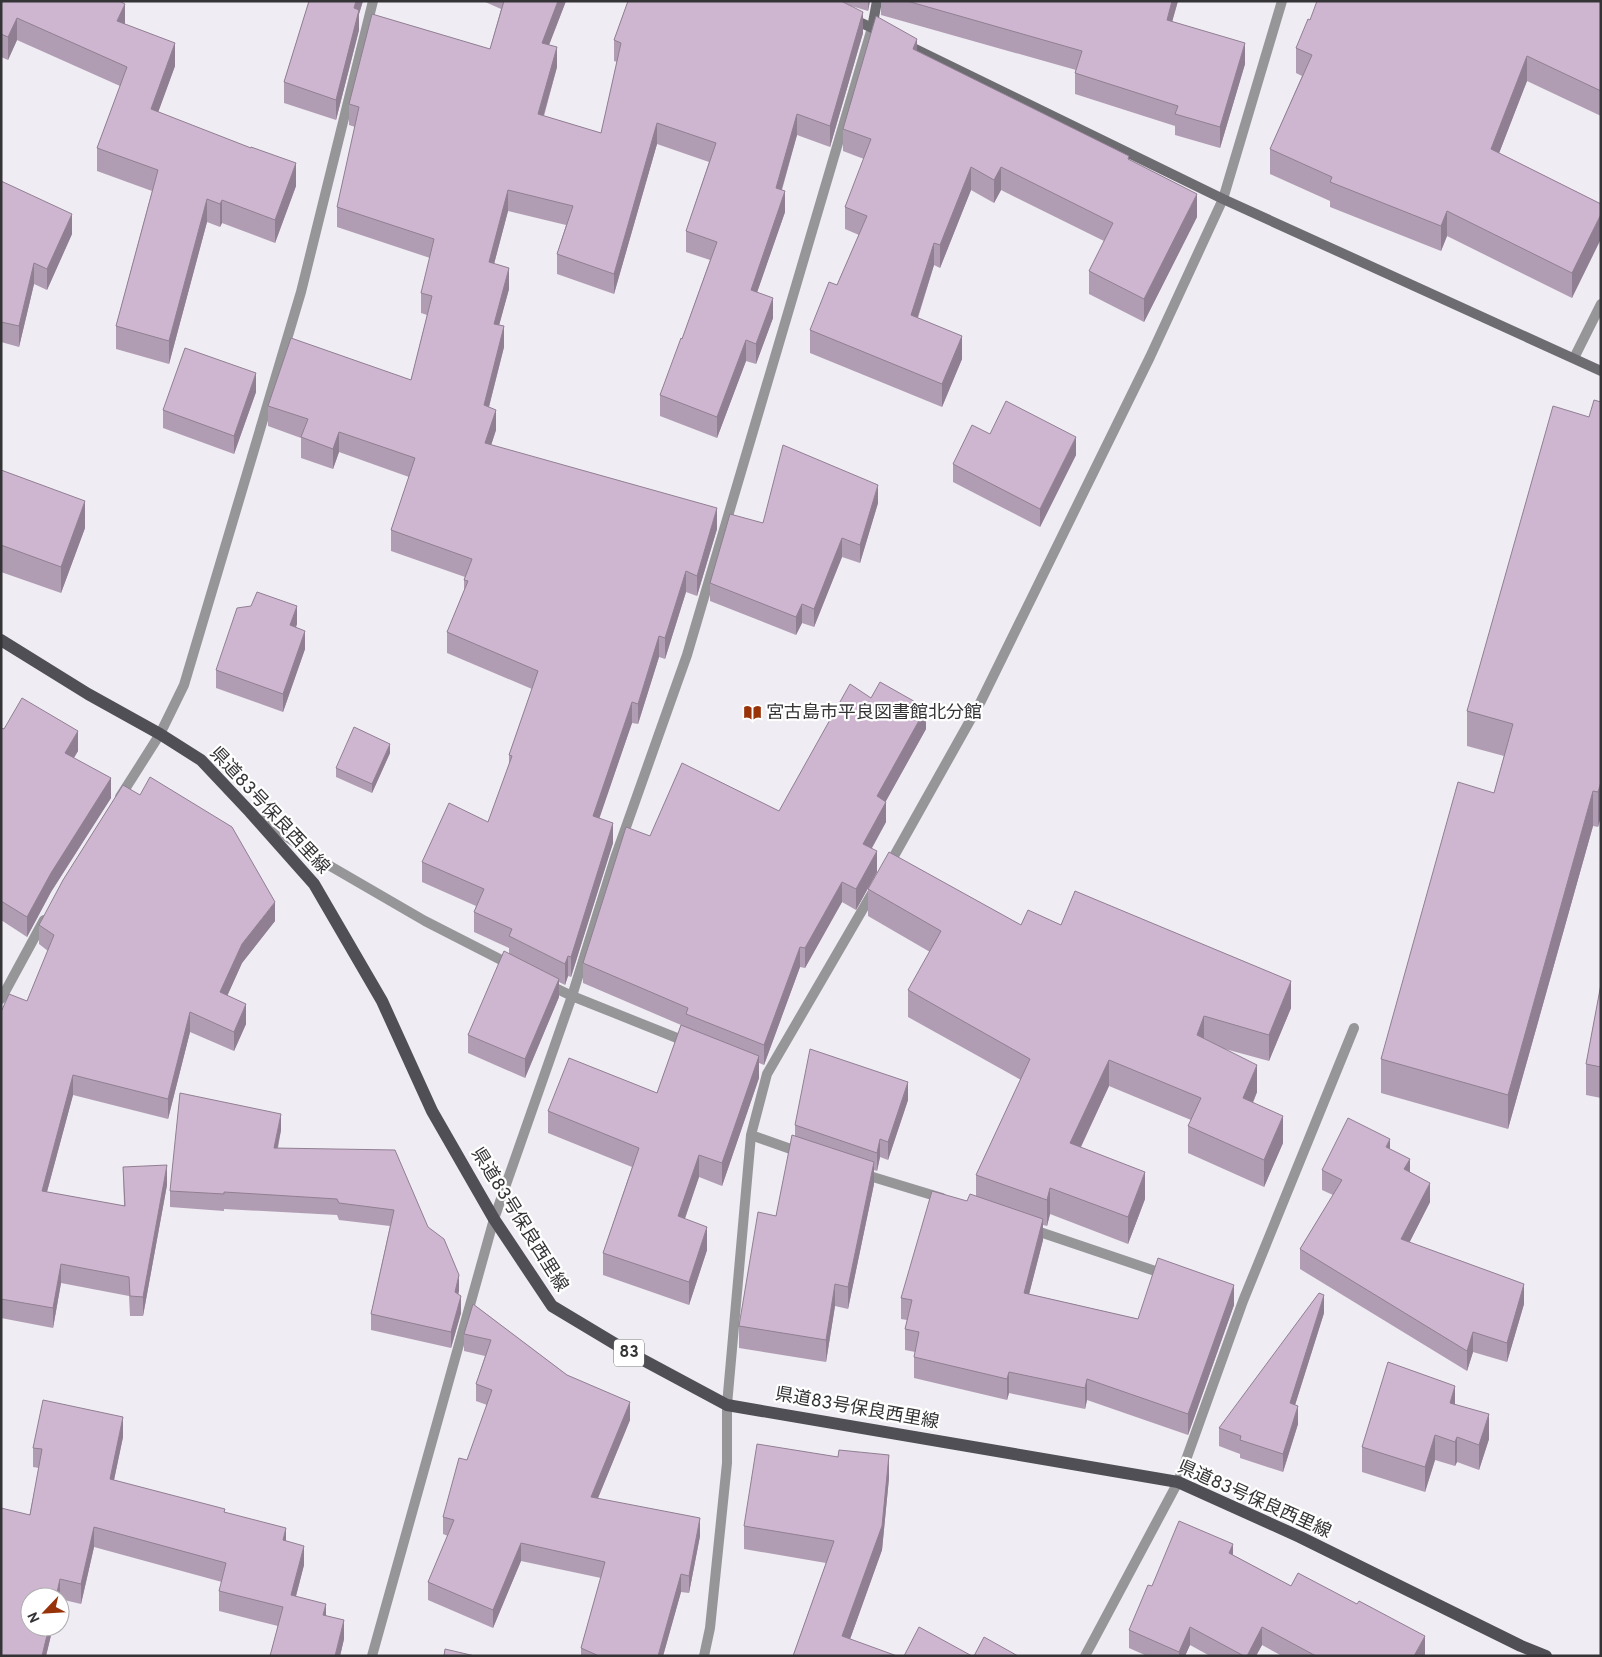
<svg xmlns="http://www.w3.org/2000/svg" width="1602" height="1657" viewBox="0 0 1602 1657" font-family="Overpass,'Noto Sans JP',sans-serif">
	<rect width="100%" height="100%" fill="#efecf3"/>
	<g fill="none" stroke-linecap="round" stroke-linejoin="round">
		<path stroke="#969699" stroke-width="10" d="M1574 358 1601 304
			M120 797 160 734 184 685 301 292 373 1
			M261 819 325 863 425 921 511 965
			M889 865 981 701 1150 357 1223 199 1282 1
			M549 985 572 996 687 1042
			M1 999 44 920
			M751 1135 802 1153
			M863 1174 942 1198
			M1031 1229 1167 1275
			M372 1656 494 1219 572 996 615 858 687 655 872 28
			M704 1656 710 1628 727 1463V1405L751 1135 767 1074 874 890
			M1085 1656 1178 1482 1243 1301 1354 1028"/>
		<path stroke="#6c6c71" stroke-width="10" d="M853 19 885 34
			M872 28 877 1
			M905 44 1223 199 1601 371"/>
		<path stroke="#4f4f55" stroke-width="12" d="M1 640 88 694 160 734 201 760 250 812 314 884 382 1001 432 1111 494 1219 552 1306 632 1354 727 1405 1178 1482 1300 1537 1521 1646 1546 1656"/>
	</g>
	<path fill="#b19db3" d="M1 1 125 24 175 66 158 112 296 186 275 243 222 223 220 227 207 222 169 364 116 349V326L152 191 97 171V148L120 86 17 40 8 60 1 57Z
		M309 1H363L359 14V30L336 120 284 103V82Z
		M483 1H566L549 45 557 67 544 116 601 133 617 62 614 61V40L628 1H870L868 11 851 6 863 33 830 147 797 135 782 190 785 212 757 292 773 318 756 364 746 361 717 438 660 416V395L682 339 710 260 686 252V231L709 162 657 144 614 294 557 274V254L566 225 508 211 494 264 509 289 499 325 504 347 489 407 496 430 491 445 717 529 697 596 686 592 665 659 659 657 638 724 632 723 599 818 613 843 571 977 568 976 565 985 559 982V997L525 1078 468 1053V1035L509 954V948L474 932V912L476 906 422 882V862L488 822 509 765V755L532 689 447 653V632L464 591V580L465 577 391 551V530L409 477 339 452 333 469 301 458V438L268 426V406L411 380 427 315 421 313V293L430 258 337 227V207L355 127 349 125V104L490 49 501 9Z
		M881 1H1178L1172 21 1245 64 1220 148 1175 135V126L1075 94V73L1076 70 881 15Z
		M1601 1V116L1527 81 1499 153 1601 204 1572 298 1447 236 1441 251 1330 207V201L1270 174V149L1302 76 1296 73V48L1310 20Z
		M917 51 1129 159 1197 217 1144 322 1089 294V271L1104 241 1001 190 994 203 971 190 940 268 934 265 918 318 962 359 942 407 810 353V330L837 285 859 235 845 229V207L864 159 843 151V129Z
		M1 181 72 234 47 290 34 284 19 347 1 342Z
		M256 392 234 454 163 428V410Z
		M1601 402V816L1598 827 1593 826 1508 1129 1381 1093V1059L1494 793 1504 756 1467 746V711L1589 417Z
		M990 434 1076 455 1040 527 953 482V464Z
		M1 470 85 528 61 593 1 572Z
		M878 503 860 563 842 557 814 627 802 623 796 635 710 601V583L763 523Z
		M297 624 296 627 305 649 283 712 216 688V670Z
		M871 698 926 729 886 801V822L872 848 877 872 856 910 842 902 805 968 800 967 764 1065 759 1063V1078L722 1186 699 1177 685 1219 707 1250 689 1305 603 1275V1253L632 1167 548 1133V1111L657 1093 681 1025 583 983V963L650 836 779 811Z
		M1 728 4 729 78 751 74 758 111 798 51 892 27 937 1 920Z
		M390 753 372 793 336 777V768Z
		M868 889 1021 925H1061L1291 1008 1269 1061 1225 1049 1257 1092 1253 1103 1283 1143 1264 1187 1188 1153V1126L1191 1120 1109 1086 1081 1147 1145 1199 1128 1244 1050 1214 1047 1226 1043 1225V1240L1029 1294 1138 1319 1234 1305 1188 1435 1087 1400 1085 1409 1009 1393 1007 1400 914 1378V1357L915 1352 905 1350V1329L907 1320 901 1319V1298L967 1201 976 1196V1175L1021 1080 908 1017V990L930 952 868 916Z
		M275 921 242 963 227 996 246 1024 234 1051 190 1032 168 1119 73 1095 47 1192 124 1206 123 1167 167 1185 143 1316H130L129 1296 61 1283 53 1328 1 1318V1012L27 1001 48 951 39 944V925Z
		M1601 984V1098L1586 1095V1064Z
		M908 1100 888 1160 880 1157 877 1171 874 1170V1184L848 1309 835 1306 826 1362 739 1348V1326L776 1216 795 1136V1125Z
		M281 1130 278 1148 428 1227 459 1291 458 1294 461 1313 451 1348 371 1330V1314L390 1226 339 1220 337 1215 224 1209V1211L170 1207V1191Z
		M1390 1149 1410 1172 1430 1202 1409 1243 1524 1304 1507 1362 1473 1352 1467 1371 1300 1269V1249L1333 1195 1322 1190V1170Z
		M473 1304 567 1375 630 1420 598 1498 700 1536 689 1593 681 1592 663 1656H581V1648L601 1578 521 1561 493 1628 428 1600V1582L448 1536 443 1534V1517L467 1460 487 1405 476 1401V1384L485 1356 464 1351V1334Z
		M1324 1313 1295 1405 1298 1424 1283 1472 1240 1458V1454L1219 1446V1428Z
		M1455 1404 1489 1439 1479 1470 1457 1462 1455 1466 1435 1460 1425 1492 1362 1472V1447Z
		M123 1437 114 1480 225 1512 286 1541 304 1565 296 1596 326 1615 344 1639 340 1656H270L278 1626 219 1611V1591L222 1582 94 1547 81 1604 60 1599V1597L30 1627H53L46 1656H1L39 1468 33 1467V1448Z
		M889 1478 882 1550 850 1639 793 1656 826 1563 744 1549V1526Z
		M1233 1555 1291 1586 1425 1654 1424 1656H1282L1262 1645 1256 1656H1210L1190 1645 1185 1656H1147L1129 1648V1630L1152 1586Z"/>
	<path fill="#907f92" d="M356 1H363L359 14V30L336 120V100L354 8Z
		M558 1H566L542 63V43Z
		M868 1H870L868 11Z
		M1172 1H1178L1167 40V20Z
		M125 4V27L117 21Z
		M863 12V33L830 147V126Z
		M17 18V40L8 60V37Z
		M917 39V62L913 49Z
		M175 43V66L151 132V109Z
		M1245 43V64L1220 148V127Z
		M557 47V67L538 135V114Z
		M1527 56V81L1491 174V149Z
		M797 114V135L776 209V188Z
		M657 123V144L614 294V274Z
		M296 163V186L275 243V220Z
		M971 167V190L940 268V245Z
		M1001 167V190L994 203V180Z
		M508 190V211L489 283V262Z
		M785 191V212L751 310V290Z
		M1197 194V217L1144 322V299Z
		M207 199V222L169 364V341Z
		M222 200V223L220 227V204Z
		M1447 211V236L1441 251V226Z
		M72 214V234L47 290V269Z
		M1601 214V239L1572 298V273Z
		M934 243V265L911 338V315Z
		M34 263V284L19 347V326Z
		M509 268V289L494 344V324Z
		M773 298V318L756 364V344Z
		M504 326V347L484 426V405Z
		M962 336V359L942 407V384Z
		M746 340V361L717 438V417Z
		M256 373V392L234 454V436Z
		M496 410V430L485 464V443Z
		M339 432V452L333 469V449Z
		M1076 437V455L1040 527V509Z
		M878 485V503L860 563V545Z
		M85 501V528L61 593V567Z
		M717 508V529L697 596V576Z
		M842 538V557L814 627V609Z
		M686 571V592L665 659V638Z
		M802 604V623L796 635V617Z
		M297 606V624L290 643V625Z
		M305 631V649L283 712V694Z
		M659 636V657L638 724V704Z
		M632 702V723L593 837V816Z
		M926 708V729L877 817V796Z
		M78 731V751L65 772V753Z
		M390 744V753L372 793V784Z
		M111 778V798L51 892 27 937V917L51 873Z
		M1601 782V816L1598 827V792Z
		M1593 791V826L1508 1129V1095Z
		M886 802V822L863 864V844Z
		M613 823V843L571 977V957Z
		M877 851V872L856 910V889Z
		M842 882V902L805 968V948Z
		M275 902V921L242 963 220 1012V992L242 944Z
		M800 947V967L764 1065V1045Z
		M568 956V976L565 985V964Z
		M559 979V997L525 1078V1059Z
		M1291 981V1008L1269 1061V1035Z
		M246 1004V1024L234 1051V1032Z
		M190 1012V1032L168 1119V1099Z
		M1204 1016V1043L1197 1035Z
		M759 1056V1078L722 1186V1163Z
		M1109 1060V1086L1070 1170V1143Z
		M1257 1065V1092L1243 1125V1098Z
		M73 1075V1095L42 1210V1191Z
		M908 1082V1100L888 1160V1142Z
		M281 1114V1130L274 1164V1148Z
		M1283 1116V1143L1264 1187V1160Z
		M880 1139V1157L877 1171V1153Z
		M1390 1139V1159L1386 1147Z
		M699 1155V1177L678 1238V1216Z
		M1410 1159V1179L1404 1169Z
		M874 1162V1184L848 1309V1287Z
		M167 1165V1185L143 1316V1297Z
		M1145 1172V1199L1128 1244V1217Z
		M1430 1183V1202L1401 1259V1239Z
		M1050 1188V1214L1047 1226V1200Z
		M1043 1219V1240L1024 1314V1293Z
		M707 1227V1250L689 1305V1282Z
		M61 1264V1283L53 1328V1308Z
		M459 1275V1291L455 1308V1292Z
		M835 1284V1306L826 1362V1340Z
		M1524 1284V1304L1507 1362V1343Z
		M1234 1285V1305L1188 1435V1414Z
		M1324 1295V1313L1290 1421V1403Z
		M461 1296V1313L451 1348V1332Z
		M1473 1332V1352L1467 1371V1351Z
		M1009 1372V1393L1007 1400V1379Z
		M1087 1379V1400L1085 1409V1388Z
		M1455 1386V1411L1450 1403Z
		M630 1402V1420L591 1515V1497Z
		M1298 1406V1424L1283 1472V1454Z
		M1489 1414V1439L1479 1470V1445Z
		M123 1417V1437L110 1499V1479Z
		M1435 1435V1460L1425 1492V1467Z
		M1457 1437V1462L1455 1466V1442Z
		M889 1455V1478L882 1550 844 1656 842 1636Z
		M700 1518V1536L689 1593V1576Z
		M94 1527V1547L81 1604V1584Z
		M286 1528V1548L283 1540Z
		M521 1543V1561L493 1628V1610Z
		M1233 1544V1562L1229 1553Z
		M304 1546V1565L291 1615V1595Z
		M681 1574V1592L663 1656H658Z
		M60 1579V1599V1597H56Z
		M326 1604V1624L323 1615Z
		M344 1620V1639L340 1656H335Z
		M49 1627H53L46 1656H42Z
		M1190 1627V1645L1185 1656H1179V1652Z
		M1262 1627V1645L1256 1656H1247Z
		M1425 1636V1654L1424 1656H1414Z"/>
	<path fill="#ceb6d0" stroke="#907f92" d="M1 1H119L125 4 117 21 175 43 151 109 251 148V147L296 163 275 220 222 200 220 204 207 199 169 341 116 326 158 170 97 148 127 67 17 18 8 37 1 34Z
		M309 1H356L354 8 359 10 336 100 284 82Z
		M504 1H558L542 43 557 47 538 114 601 133 621 43 614 40 628 1H841L863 12 830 126 797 114 776 188 785 191 751 290 773 298 756 344 746 340 717 417 660 395 681 338 682 339 717 242 686 231 716 143 657 123 614 274 557 254 573 206 508 190 489 262 509 268 494 324 504 326 484 405 496 410 485 443 717 508 697 576 686 571 665 638 659 636 638 704 632 702 593 816 613 823 571 957 568 956 565 964 509 936 512 929 474 912 484 889 422 862 449 803 488 822 512 756 509 755 538 671 447 632 468 581 464 580 472 559 391 530 415 458 339 432 333 449 301 437 308 419 268 406 291 338 411 380 432 296 421 293 434 239 337 207 359 107 349 104 372 14 490 49Z
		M907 1H1172L1167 20 1245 43 1220 127 1175 114 1178 106 1075 73 1082 51Z
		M1317 1H1601V91L1527 56 1491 149 1601 204V214L1572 273 1447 211 1441 226 1330 182 1332 177 1270 149 1312 55 1296 48 1308 19 1310 20Z
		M876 16 917 39 913 49 1129 156 1128 159 1197 194 1144 299 1089 271 1113 223 1001 167 994 180 971 167 940 245 934 243 911 315 962 336 942 384 810 330 829 282 837 285 867 216 845 207 871 139 843 129Z
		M1 181 72 214 47 269 34 263 19 326 1 322Z
		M185 348 256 373 234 436 163 410Z
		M1594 400 1601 402V782L1598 792 1593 791 1508 1095 1381 1059 1458 782 1494 793 1513 724 1467 711 1553 406 1589 417Z
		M1006 401 1076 437 1040 509 953 464 972 425 990 434Z
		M783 445 878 485 860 545 842 538 814 609 802 604 796 617 710 583 730 514 763 523Z
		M1 470 85 501 61 567 1 545Z
		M257 592 297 606 290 625 305 631 283 694 216 670 237 608 251 606Z
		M880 682 926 708 877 796 886 802 863 844 877 851 856 889 842 882 805 948 800 947 764 1045 686 1014 688 1008 583 963 626 827 650 836 682 763 779 811 850 684 871 698Z
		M22 698 78 731 65 753 111 778 51 873 27 917 1 901V728L4 729Z
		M354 727 390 744 372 784 336 768Z
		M150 777 232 827 275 902 242 944 220 992 246 1004 234 1032 190 1012 168 1099 73 1075 42 1191 125 1206 123 1167 167 1165 143 1297 130 1296 129 1277 61 1264 53 1308 1 1299V1012L9 994 27 1001 54 935 39 925 63 880 123 785 140 795Z
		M889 852 1021 925 1028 910 1061 925 1075 891 1291 981 1269 1035 1204 1016 1197 1035 1257 1065 1243 1098 1283 1116 1264 1160 1188 1126 1201 1098 1109 1060 1070 1143 1145 1172 1128 1217 1050 1188 1047 1200 976 1175 1030 1059 908 990 941 931 868 889Z
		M504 951 559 979 525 1059 468 1035Z
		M1601 984V1067L1586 1064Z
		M681 1025 759 1056 722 1163 699 1155 678 1216 707 1227 689 1282 603 1253 639 1148 548 1111 569 1058 657 1093Z
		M810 1049 908 1082 888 1142 880 1139 877 1153 795 1125Z
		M180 1093 281 1114 274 1148 395 1150 428 1227 444 1239 459 1275 455 1292 461 1296 451 1332 371 1314 394 1210 339 1203 337 1199 224 1192V1194L170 1191Z
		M1348 1118 1390 1139 1386 1147 1410 1159 1404 1169 1430 1183 1401 1239 1524 1284 1507 1343 1473 1332 1467 1351 1300 1249 1342 1180 1322 1170Z
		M792 1135 874 1162 848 1287 835 1284 826 1340 739 1326 758 1212 776 1216Z
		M932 1191 967 1201 970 1194 1043 1219 1024 1293 1138 1319 1158 1258 1234 1285 1188 1414 1087 1379 1085 1388 1009 1372 1007 1379 914 1357 919 1332 905 1329 912 1300 901 1298Z
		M1319 1293 1324 1295 1290 1403 1298 1406 1283 1454 1240 1440 1241 1436 1219 1428Z
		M473 1304 567 1375 630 1402 591 1497 700 1518 689 1576 681 1574 658 1656H599L581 1648 605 1562 521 1543 493 1610 428 1582 454 1520 443 1517 459 1458 467 1460 492 1390 476 1384 491 1340 464 1334Z
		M1388 1362 1455 1386 1450 1403 1489 1414 1479 1445 1457 1437 1455 1442 1435 1435 1425 1467 1362 1447Z
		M43 1400 123 1417 110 1479 225 1509 224 1512 286 1528 283 1540 304 1546 291 1595 326 1604 323 1615 344 1620 335 1656H270L283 1607 219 1591 226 1563 94 1527 81 1584 60 1579 56 1597H30V1627H49L42 1656H1V1508L30 1515 42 1449 33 1448Z
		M757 1444 838 1457 839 1450 889 1455 882 1526 842 1636 897 1656H793L834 1541 744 1526Z
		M1179 1521 1233 1544 1229 1553 1291 1586 1298 1573 1357 1604 1359 1601 1425 1636 1414 1656H1316L1262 1627 1247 1656H1244L1190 1627 1179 1652 1129 1630 1148 1585 1152 1586Z
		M919 1627 972 1656H904Z
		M984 1637 1018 1656H974Z
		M445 1649 475 1656H444Z"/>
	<defs>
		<symbol id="library-bare" viewBox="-9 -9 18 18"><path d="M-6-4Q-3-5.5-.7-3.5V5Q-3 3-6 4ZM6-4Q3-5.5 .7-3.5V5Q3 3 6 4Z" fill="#983208" stroke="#fff" stroke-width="2.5" paint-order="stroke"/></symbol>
	</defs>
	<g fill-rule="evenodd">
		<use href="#library-bare" x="740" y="700" width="25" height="25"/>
	</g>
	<g text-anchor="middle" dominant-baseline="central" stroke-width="4.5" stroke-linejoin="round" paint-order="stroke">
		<rect fill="#fff" stroke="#717072" stroke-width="1" x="614" y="1339.5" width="30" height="27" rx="4"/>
		<g font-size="16" font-weight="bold" fill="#343336">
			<text x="629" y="1353">83</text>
		</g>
		<g font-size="18" fill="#343336" stroke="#fff" text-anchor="start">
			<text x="766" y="713">宮古島市平良図書館北分館</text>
		</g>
		<g font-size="18" fill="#343336" stroke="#fff">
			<text transform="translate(269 811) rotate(47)">県道83号保良西里線</text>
			<text transform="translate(519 1220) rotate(58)">県道83号保良西里線</text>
			<text transform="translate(857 1409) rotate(10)">県道83号保良西里線</text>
			<text transform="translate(1254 1500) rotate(24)">県道83号保良西里線</text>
		</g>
	</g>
	<rect width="1602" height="1657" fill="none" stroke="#343336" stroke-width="5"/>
	<g transform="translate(45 1612) rotate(245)"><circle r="24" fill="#ffffff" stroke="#aeadaf"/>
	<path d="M0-4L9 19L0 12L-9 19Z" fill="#983208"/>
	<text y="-8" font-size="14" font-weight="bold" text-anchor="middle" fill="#343336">N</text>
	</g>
</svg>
